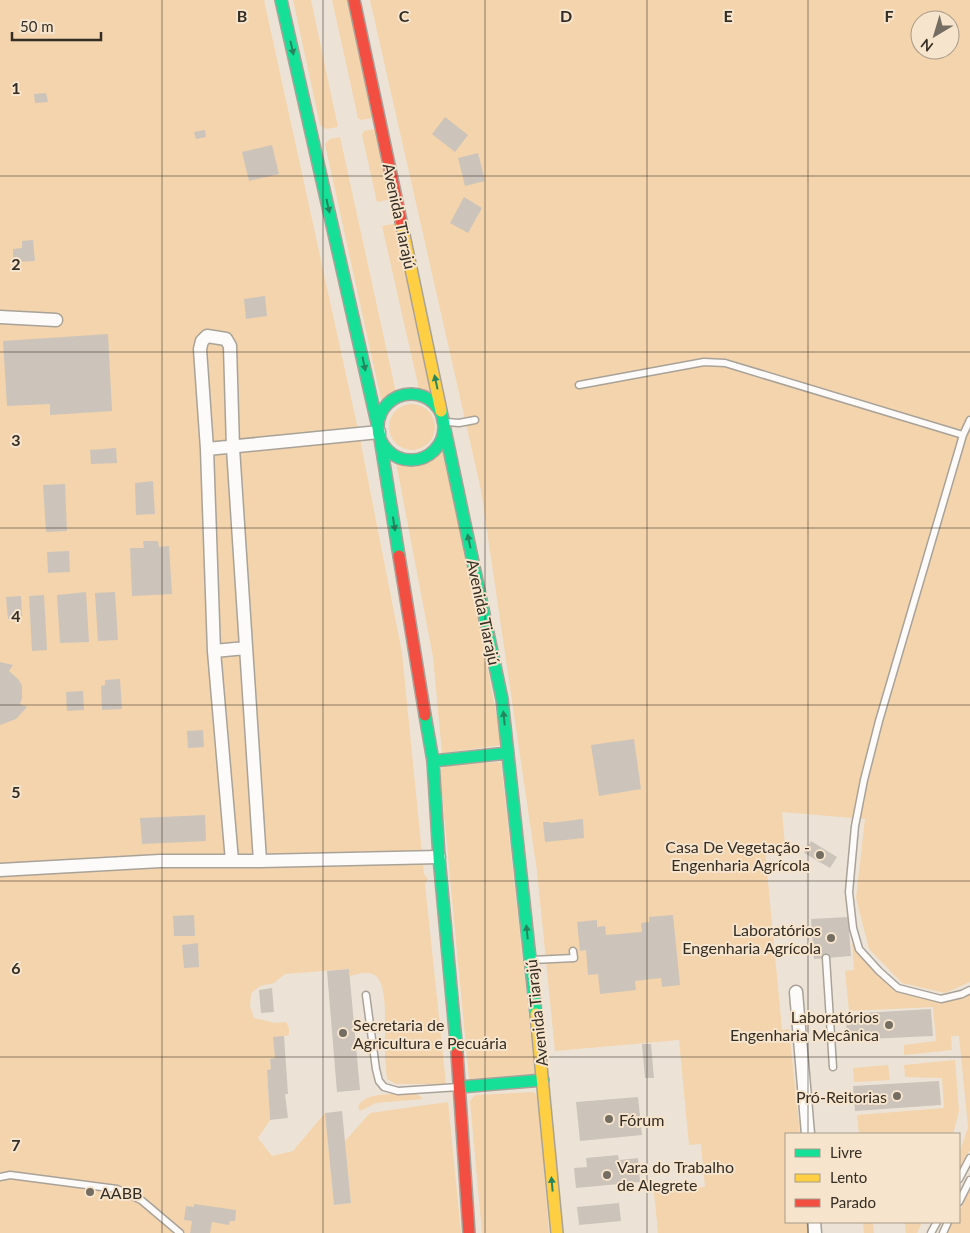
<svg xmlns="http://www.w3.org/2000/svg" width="970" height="1233" viewBox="0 0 970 1233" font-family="Lato,sans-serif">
	<rect width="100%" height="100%" fill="#ece3d6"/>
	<path fill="#f3d4ac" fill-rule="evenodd" d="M0 0H264L359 434 402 653 424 874 428 879 425 884 446 1084H396L387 1079C386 1070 385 1061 385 1052 384 1035 389 986 376 976 369 970 358 974 350 976L349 969 285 974 274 983 260 986 251 993 250 1007 254 1018 275 1023 286 1022 289 1028V1035L284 1036 275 1058 270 1059 271 1069 267 1070 270 1120 258 1138 272 1156 293 1151 325 1113 334 1205 351 1203 345 1141 370 1113 448 1102 461 1233H0Z
		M293 0H311L338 127 326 129 320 125Z
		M332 0H350L372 118 361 120 358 118Z
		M370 0H970V982L945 993 902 983 869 949 856 898 865 819 782 812 785 845 765 850 782 1030 789 1029 800 1134H786V1222H808L809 1233H658L654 1192 705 1187 701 1144 689 1145 679 1040 555 1051 537 871 481 490ZM920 20H950V50H920Z
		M375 129 392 199 377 202 362 135 364 131Z
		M340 137 396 393 382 404 325 144 330 139Z
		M398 223 435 398 419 389 382 226Z
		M389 427a23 23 0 1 1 46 0a23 23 0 1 1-46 0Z
		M446 446 502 745 442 753 433 657 395 457C418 467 428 464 446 446Z
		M501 762 535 1074 469 1079 440 771 445 765Z
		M852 943 876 974 899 993 941 1000 956 999 970 992V1150L959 1171V1154L968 1127 959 1036H951L952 1050 904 1055V1045L936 1041 933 1007 849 1011 845 971 854 970Z
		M955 1060 959 1111 953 1134H859L857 1115 944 1108 942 1078 905 1077 904 1065Z
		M888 1065 890 1080 854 1082 853 1068Z
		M407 1091 420 1096 423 1099 376 1103 360 1111 358 1106C369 1090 391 1097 407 1091Z
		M534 1092 538 1098 549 1233H482L470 1101 475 1095Z
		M970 1190V1233H947L953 1222H959V1212Z
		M863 1222H873L874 1233H864Z
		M905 1222H922L917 1233H906Z"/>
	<path fill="#ccc4ba" d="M46 93 48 102 35 103 34 94Z
		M445 117 468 135 455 152 432 134Z
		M205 130 206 137 196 139 194 132Z
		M272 145 279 174 249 181 242 152Z
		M478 153 485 181 465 186 458 158Z
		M464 197 482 208 468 233 450 223Z
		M33 240 35 261 13 262V249L22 248V241Z
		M265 296 267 316 246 319 244 299Z
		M108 334 112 411 50 415V404L7 406 3 341Z
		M116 448 117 463 91 464 90 450Z
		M153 481 155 514 136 515 135 483Z
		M65 484 67 531 46 532 43 485Z
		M143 541H158L159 547 169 546 172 594 132 596 130 548H144Z
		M69 551 70 572 48 573 47 552Z
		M86 592 89 642 60 643 57 595Z
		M115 592 118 640 98 641 95 593Z
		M44 595 47 650 32 651 29 596Z
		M21 596 22 618 8 619 6 597Z
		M0 662 13 665 9 671 19 680 22 686V698L20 704 27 707 16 719 0 725Z
		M120 679 122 709 102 710 101 686 105 685V680Z
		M83 691 84 710 67 711 66 692Z
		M203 730 204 747 188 748 187 731Z
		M634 739 641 789 599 796 591 745Z
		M205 815 206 841 142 844 140 818Z
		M583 819 584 838 545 842 543 822H550V823Z
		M811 841 837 857 830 868 804 853Z
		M194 915 195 936H174L173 916Z
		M673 915 680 985 662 987 661 978 635 981 636 990 600 994 598 974 588 975 586 950 580 951 577 922 597 920V927L605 926 606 935 642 932 641 923 649 922V917Z
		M848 917 851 956 814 959 811 919Z
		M198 943 199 967 184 968 182 945Z
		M349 969 360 1090 337 1092 327 971Z
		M272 988 274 1012 261 1013 259 990Z
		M931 1009 933 1036 847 1040 846 1014Z
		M284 1036 288 1094H285L288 1118 270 1120 267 1070 271 1069 270 1059 275 1058 273 1037Z
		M642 1044H651L654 1078H645Z
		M939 1081 941 1105 855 1111 853 1086Z
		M638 1097 642 1135 580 1141 576 1102Z
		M342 1111 351 1203 334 1205 325 1113Z
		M618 1155 619 1160 638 1158 640 1182 576 1188 574 1168 587 1167 586 1158Z
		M619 1203 621 1221 579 1225 577 1207Z
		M194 1204 236 1210 235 1221H230L229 1225 212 1222 210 1233H190L192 1221 184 1220 186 1206 194 1207Z"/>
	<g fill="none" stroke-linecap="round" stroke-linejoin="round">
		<defs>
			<path id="lane" d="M579 385 704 362 725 363 963 435
				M970 420 963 435 879 721 864 780 855 826 849 892 853 928 859 949 879 971 898 988 941 999 962 994 970 990
				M447 422 459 423 475 420
				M826 958 833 1067
				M532 960 574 958 573 951
				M366 995 376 1069 379 1081 384 1087 398 1091 459 1087
				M0 1177 10 1175 117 1189 141 1200 180 1233
				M959 1179 970 1158
				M959 1202 970 1180
				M931 1233 937 1222
				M943 1233 948 1222"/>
			<path id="street" d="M0 317 56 320
				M207 449 379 432
				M214 651 246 648
				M232 861 214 651 207 449 200 349 202 341 207 336 226 339 230 346 233 448 260 861
				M0 870 160 861H260L439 857
				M796 992 808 1134
				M814 1222 815 1233"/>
			<path id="fast" d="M281 0 379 432 399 556
				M378 427a33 33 0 1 1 66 0a33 33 0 1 1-66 0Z
				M441 411 502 699 536 1014
				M425 715 433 761 439 857 457 1053
				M433 761 508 753
				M460 1087 543 1080"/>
			<path id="slow" d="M401 221 441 411
				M536 1014 557 1233"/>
			<path id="jam" d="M354 0 401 221
				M399 556 425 715
				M457 1053 469 1233"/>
		</defs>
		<use href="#lane" stroke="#a9a298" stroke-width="9"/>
		<use href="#street" stroke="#a9a298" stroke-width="15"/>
		<use href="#fast" stroke="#a9a298" stroke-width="14"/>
		<use href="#slow" stroke="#a9a298" stroke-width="14"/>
		<use href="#jam" stroke="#a9a298" stroke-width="14"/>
		<use href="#lane" stroke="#fcfbf9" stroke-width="6"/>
		<use href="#street" stroke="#fcfbf9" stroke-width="12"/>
		<use href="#fast" stroke="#16e098" stroke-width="11"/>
		<use href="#slow" stroke="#ffcf43" stroke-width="11"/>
		<use href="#jam" stroke="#f24e42" stroke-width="11"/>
	</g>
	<defs><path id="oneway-solid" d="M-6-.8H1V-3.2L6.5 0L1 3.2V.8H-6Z" transform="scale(1.25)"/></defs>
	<g fill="#25865e">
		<use href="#oneway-solid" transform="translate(292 48) rotate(77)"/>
		<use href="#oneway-solid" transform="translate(328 206) rotate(77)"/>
		<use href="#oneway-solid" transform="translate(364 364) rotate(78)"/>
		<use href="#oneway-solid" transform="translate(436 382) rotate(-102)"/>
		<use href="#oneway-solid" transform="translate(394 524) rotate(81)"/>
		<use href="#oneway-solid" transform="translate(469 541) rotate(-102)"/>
		<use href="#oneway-solid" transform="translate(504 718) rotate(-96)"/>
		<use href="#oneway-solid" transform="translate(527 932) rotate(-96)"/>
		<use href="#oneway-solid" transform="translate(552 1184) rotate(-95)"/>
	</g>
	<path fill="none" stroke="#342d24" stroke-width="1" stroke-opacity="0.55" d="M162 0V1233M323 0V1233M485 0V1233M647 0V1233M808 0V1134M0 176H970M0 352H970M0 528H970M0 705H970M0 881H970M0 1057H970M808 1222V1233"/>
	<g fill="#746d62" stroke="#f6e4cc" stroke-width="2">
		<circle cx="820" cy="855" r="5"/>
		<circle cx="831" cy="938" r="5"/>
		<circle cx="889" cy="1025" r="5"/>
		<circle cx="343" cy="1033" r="5"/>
		<circle cx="897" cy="1096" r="5"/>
		<circle cx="609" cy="1119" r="5"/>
		<circle cx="607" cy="1175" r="5"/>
		<circle cx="90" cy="1192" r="5"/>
	</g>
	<g text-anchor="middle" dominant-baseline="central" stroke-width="4" stroke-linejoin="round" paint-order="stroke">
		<g font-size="16" fill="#342d24" stroke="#f6e4cc">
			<text transform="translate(400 216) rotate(78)">Avenida Tiarajú</text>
			<text transform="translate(484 612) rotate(78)">Avenida Tiarajú</text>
			<text transform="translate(536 1013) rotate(-96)">Avenida Tiarajú</text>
		</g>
		<g font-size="16" fill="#342d24" stroke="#f6e4cc" text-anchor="end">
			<text x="810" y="846">Casa De Vegetação -<tspan x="810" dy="18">Engenharia Agrícola</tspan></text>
			<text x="821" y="929">Laboratórios<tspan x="821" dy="18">Engenharia Agrícola</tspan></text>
			<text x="879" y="1016">Laboratórios<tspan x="879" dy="18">Engenharia Mecânica</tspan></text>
			<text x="353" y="1024" text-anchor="start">Secretaria de<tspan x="353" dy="18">Agricultura e Pecuária</tspan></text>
			<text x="887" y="1096">Pró-Reitorias</text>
			<text x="619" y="1119" text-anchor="start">Fórum</text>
			<text x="617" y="1166" text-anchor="start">Vara do Trabalho<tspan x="617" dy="18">de Alegrete</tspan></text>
			<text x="100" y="1192" text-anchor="start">AABB</text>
		</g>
	</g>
	<g font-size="16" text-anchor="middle" font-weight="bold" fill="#342d24" stroke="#f6e4cc" stroke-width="4" stroke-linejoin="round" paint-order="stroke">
		<text x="242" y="22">B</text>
		<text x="404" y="22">C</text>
		<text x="566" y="22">D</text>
		<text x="728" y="22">E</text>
		<text x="889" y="22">F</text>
		<text x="16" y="94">1</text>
		<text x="16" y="270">2</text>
		<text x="16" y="446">3</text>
		<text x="16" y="622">4</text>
		<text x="16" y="798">5</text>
		<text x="16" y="974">6</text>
		<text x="16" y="1151">7</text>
	</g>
	<rect x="785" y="1133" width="175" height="90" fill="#f6e4cc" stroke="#a89b89"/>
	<rect x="795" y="1149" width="25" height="8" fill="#16e098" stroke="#a89b89"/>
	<text x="830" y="1158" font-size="15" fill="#342d24">Livre</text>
	<rect x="795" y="1174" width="25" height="8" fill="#ffcf43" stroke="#a89b89"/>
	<text x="830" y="1183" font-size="15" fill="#342d24">Lento</text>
	<rect x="795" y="1199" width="25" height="8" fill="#f24e42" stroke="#a89b89"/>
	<text x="830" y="1208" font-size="15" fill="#342d24">Parado</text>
	<g transform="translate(935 35) rotate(218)"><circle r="24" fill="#f6e4cc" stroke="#a89b89"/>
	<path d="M0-4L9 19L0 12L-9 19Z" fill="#746d62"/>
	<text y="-8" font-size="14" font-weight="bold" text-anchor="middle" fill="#342d24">N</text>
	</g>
	<path d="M12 32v8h89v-8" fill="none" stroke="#342d24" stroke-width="2.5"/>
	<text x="20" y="32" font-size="15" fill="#342d24" stroke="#f6e4cc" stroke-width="4" paint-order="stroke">50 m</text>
</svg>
